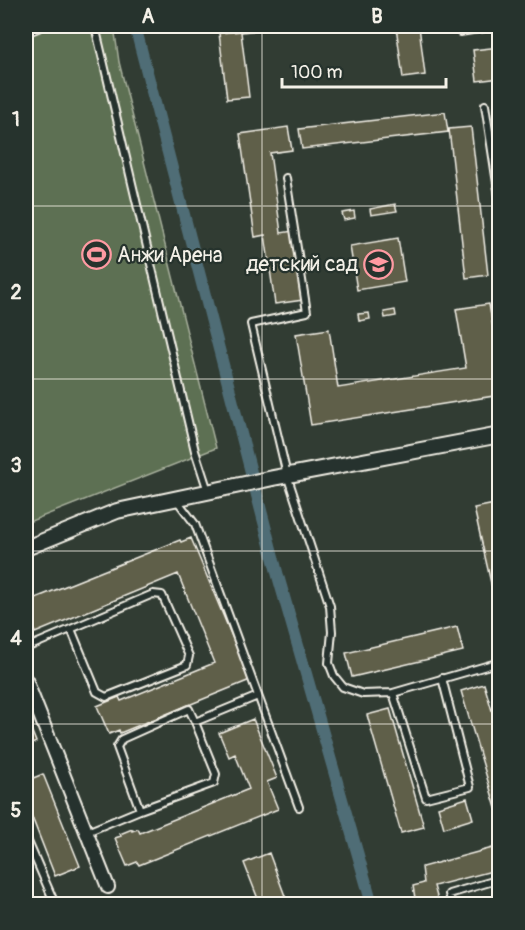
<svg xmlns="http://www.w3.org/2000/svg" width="525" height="930" viewBox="0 0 525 930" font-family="Pangolin,sans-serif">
	<rect width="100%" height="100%" fill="#313c33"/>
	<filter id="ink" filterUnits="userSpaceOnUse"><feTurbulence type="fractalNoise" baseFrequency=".0167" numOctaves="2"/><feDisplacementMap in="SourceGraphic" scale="12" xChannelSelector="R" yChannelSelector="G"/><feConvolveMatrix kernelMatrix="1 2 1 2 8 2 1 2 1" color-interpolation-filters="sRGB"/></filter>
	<g filter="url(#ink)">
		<path fill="#5d7052" stroke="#a8b09d" stroke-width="1.5" d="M26 26H114L119 62 216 448 26 523Z"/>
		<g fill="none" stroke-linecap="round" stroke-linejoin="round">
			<path stroke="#506d76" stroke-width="12" d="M135 26 278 576 372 904"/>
		</g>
		<path fill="#5f5e4a" stroke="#f4f1e8" stroke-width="1.5" d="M240 26H298L241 32 249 97 227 99 219 33 241 31Z
			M396 26H419L425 75 403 78Z
			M500 47V78L477 81 473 50Z
			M445 112 448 132 302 149 299 129Z
			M288 127 292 150 270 153 281 233 293 231 303 300 275 304 265 235 255 237 240 134Z
			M471 127 488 275 466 278 449 129Z
			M395 204 397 211 371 215 370 209Z
			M354 211 355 218 344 220 342 213Z
			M398 238 405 282 357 290 350 246Z
			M489 304 500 369V395L311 425 296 334 329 329 338 388 466 368 456 309Z
			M395 310 396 316 385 318 384 312Z
			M369 313 370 319 359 321 358 314Z
			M500 503V591L493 592 474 508Z
			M191 538 250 680 120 733 119 730 109 734 97 706 119 697 121 701 214 663 178 574 35 633 26 609V604L34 601 33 599 180 540 181 542Z
			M457 627 463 651 352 677 346 653Z
			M484 684 500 737V807L496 808 461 691Z
			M390 709 424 827 401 833 367 715Z
			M26 717 36 742 26 747Z
			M253 719 277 778 267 782 278 809 139 865 137 862 127 866 115 838 121 836 120 834 132 829V831L138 829 140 833 249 789 235 754 229 757 219 733Z
			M43 774 80 866 55 876 26 802V781Z
			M467 798 473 819 444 828 438 807Z
			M500 846V869L434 886 439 904H416L413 886 424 883 422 867Z
			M269 853 288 904H260L244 863Z"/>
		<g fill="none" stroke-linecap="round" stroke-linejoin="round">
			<defs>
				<path id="service" d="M95 26 195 451 208 491
					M460 32 497 26
					M26 33 43 26
					M485 105 500 203
					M286 178 307 312 251 324 287 475 330 606 332 632 329 663 334 676 343 687 363 694 393 693 500 662
					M500 277V295
					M176 499 195 524 299 807
					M26 648 153 594 162 595 189 656 187 665 106 697 97 692 71 629
					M393 693 426 798 470 787 442 678
					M195 722 189 709 122 739 117 747 140 810 214 783 216 774 195 722 258 696
					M87 832 140 810
					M26 837 55 904
					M452 904 449 894 500 879"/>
				<path id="minor" d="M26 680 108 887"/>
				<path id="tertiary" d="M26 548 117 511 273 478 500 435"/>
			</defs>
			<use href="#service" stroke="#f4f1e8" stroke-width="10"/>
			<use href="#minor" stroke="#f4f1e8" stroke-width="16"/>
			<use href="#tertiary" stroke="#f4f1e8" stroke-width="18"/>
			<use href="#service" stroke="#26332d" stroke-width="6"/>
			<use href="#minor" stroke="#26332d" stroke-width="12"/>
			<use href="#tertiary" stroke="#26332d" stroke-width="14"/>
		</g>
	</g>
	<path fill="none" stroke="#f4f1e8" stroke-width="1.5" stroke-opacity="0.55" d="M262 26V904M26 206H500M26 379H500M26 551H500M26 724H500"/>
	<defs>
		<symbol id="stadium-ring" viewBox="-11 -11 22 22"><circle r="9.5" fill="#26332d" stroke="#ff9aa2" stroke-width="1.5"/><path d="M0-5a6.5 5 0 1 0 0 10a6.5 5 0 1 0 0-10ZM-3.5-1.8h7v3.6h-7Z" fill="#ff9aa2"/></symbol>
		<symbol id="school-ring" viewBox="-11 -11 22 22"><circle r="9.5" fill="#26332d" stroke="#ff9aa2" stroke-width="1.5"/><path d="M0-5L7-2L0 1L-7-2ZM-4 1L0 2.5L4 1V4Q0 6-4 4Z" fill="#ff9aa2"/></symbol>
	</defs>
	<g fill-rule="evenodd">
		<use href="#stadium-ring" x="80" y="238" width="33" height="33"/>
		<use href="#school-ring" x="362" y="248" width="33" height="33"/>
	</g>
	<g text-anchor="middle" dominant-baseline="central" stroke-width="4.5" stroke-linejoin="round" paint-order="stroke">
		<g font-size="21" fill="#f4f1e8" stroke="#26332d" text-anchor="start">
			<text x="117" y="255">Анжи Арена</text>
			<text x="358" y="264" text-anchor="end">детский сад</text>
		</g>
	</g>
	<rect width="525" height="930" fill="none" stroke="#26332d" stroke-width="66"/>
	<path d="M282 78v9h164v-9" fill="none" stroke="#f4f1e8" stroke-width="3"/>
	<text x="291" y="78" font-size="18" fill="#f4f1e8" stroke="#26332d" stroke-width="4.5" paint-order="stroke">100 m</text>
	<rect x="33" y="33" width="459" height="864" fill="none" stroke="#f4f1e8" stroke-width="2"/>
	<g font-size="20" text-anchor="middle" font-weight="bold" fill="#f4f1e8">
		<text x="148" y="23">A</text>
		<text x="377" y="23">B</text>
		<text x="16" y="126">1</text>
		<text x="16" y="299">2</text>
		<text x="16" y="472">3</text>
		<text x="16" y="645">4</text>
		<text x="16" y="817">5</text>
	</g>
</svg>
